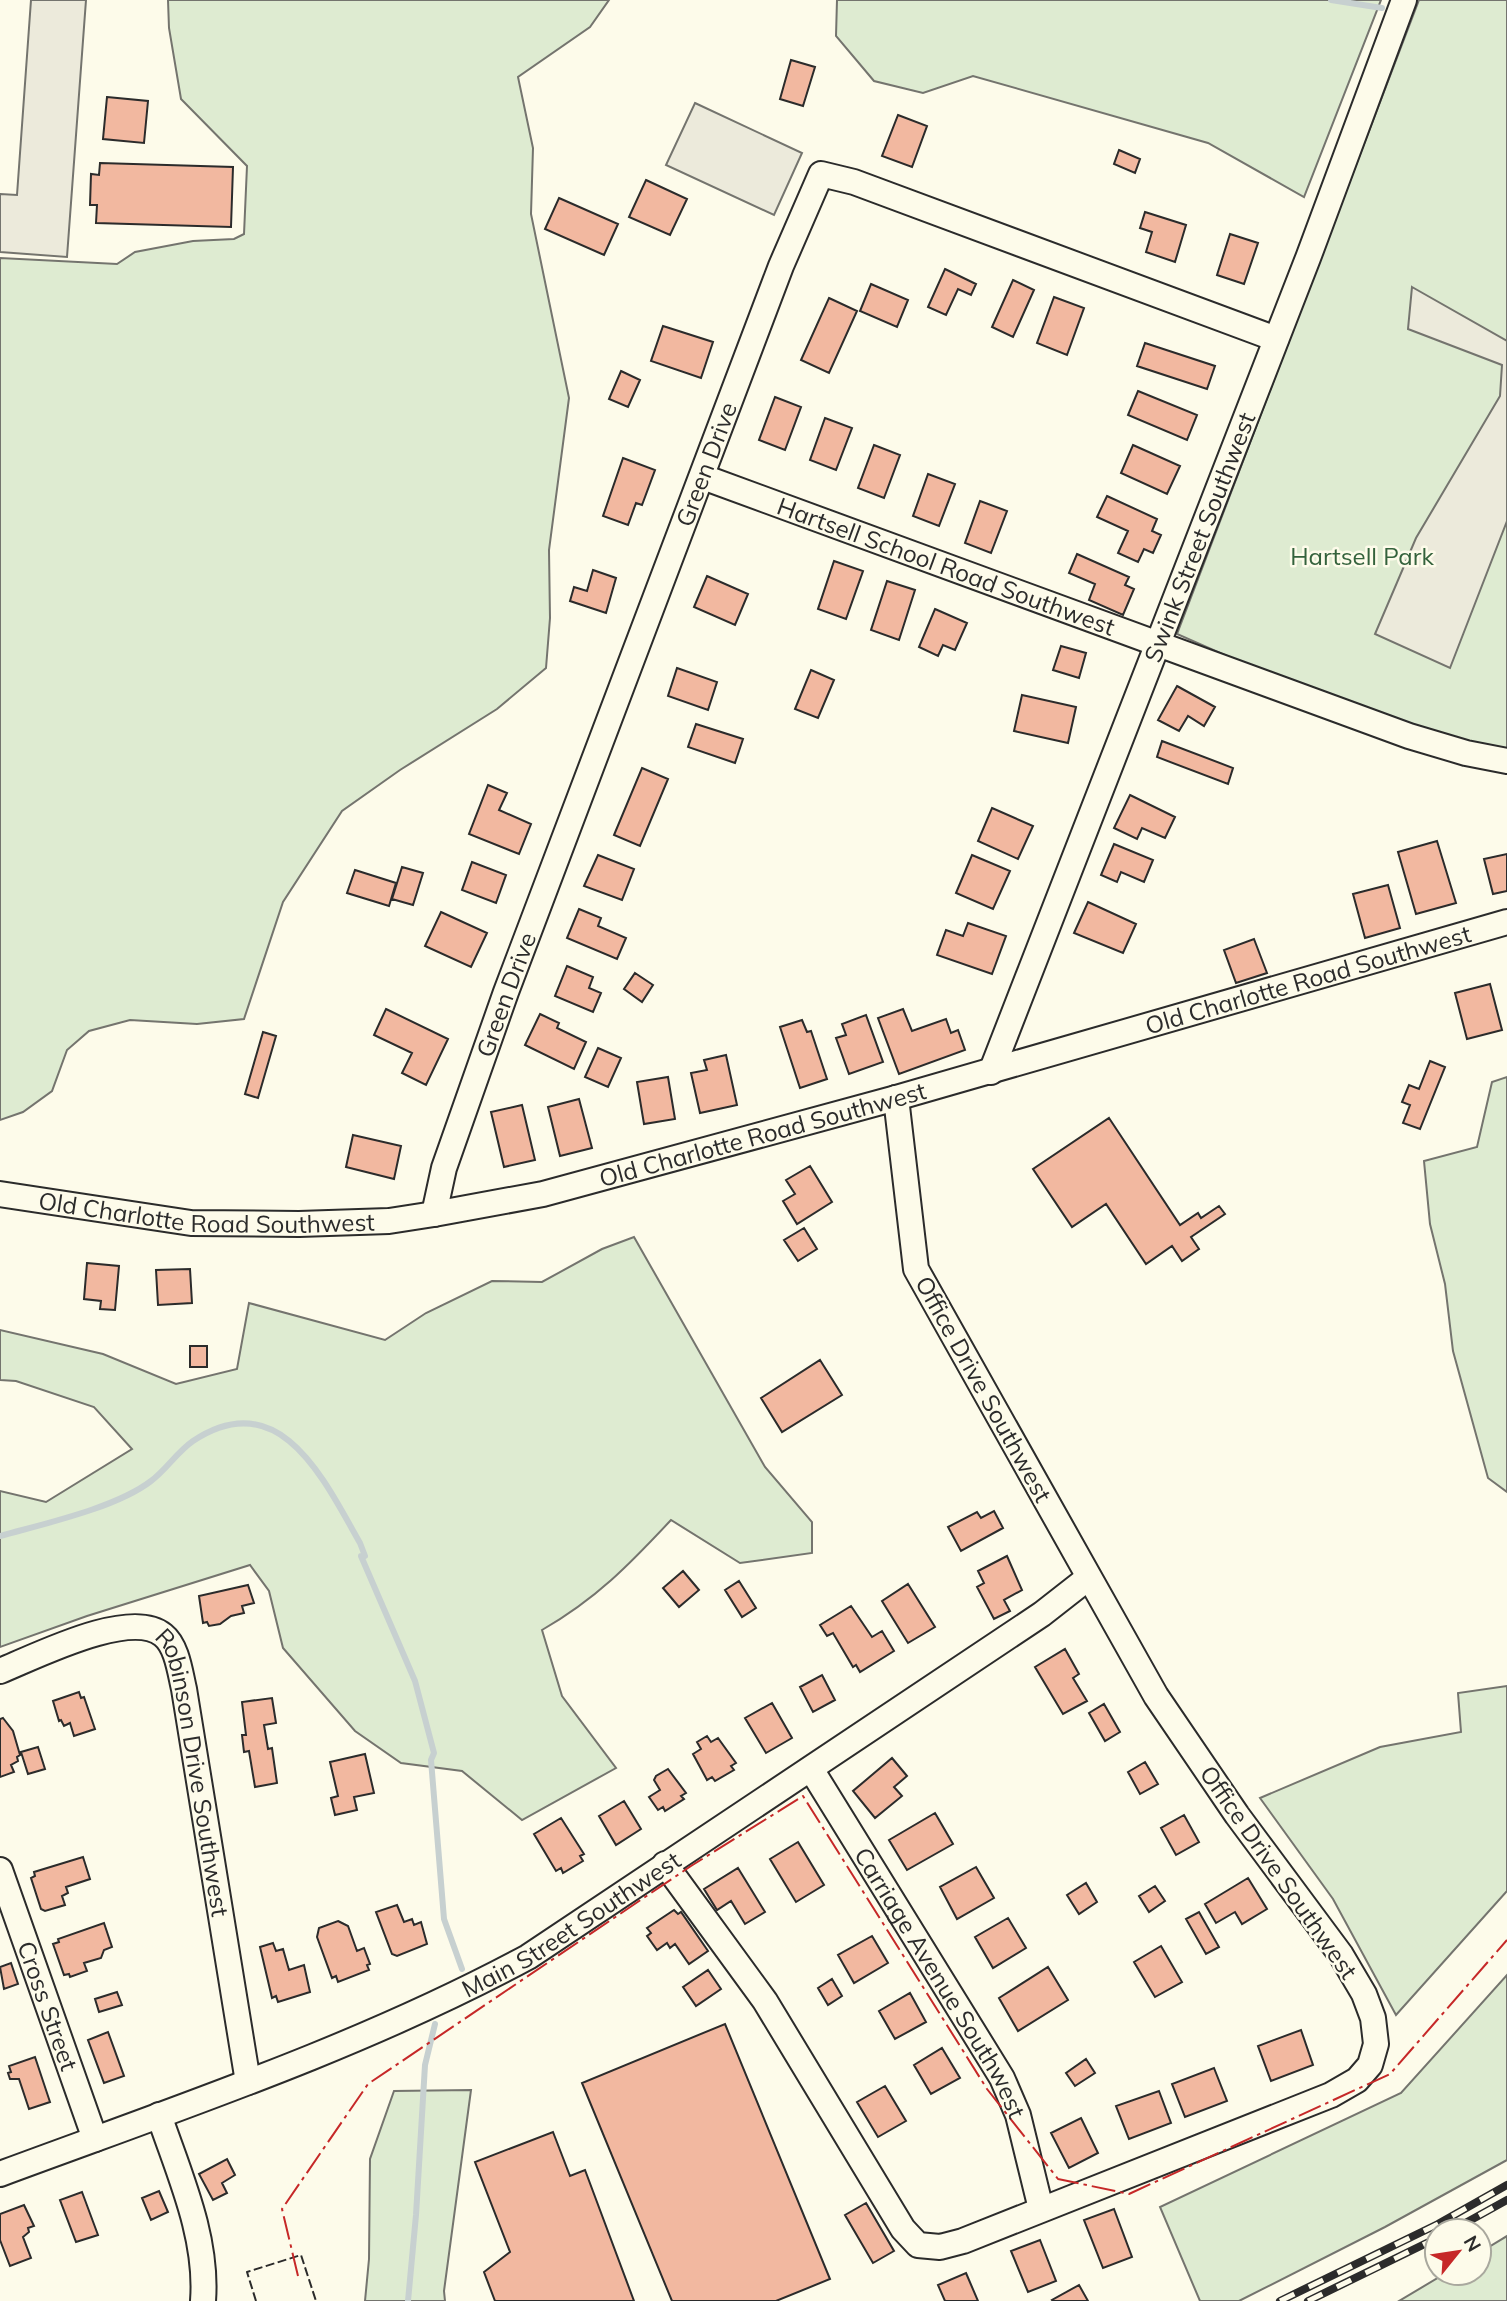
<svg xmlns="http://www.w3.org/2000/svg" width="1507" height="2301" viewBox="0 0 1507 2301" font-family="Mulish,sans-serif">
	<rect width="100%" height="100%" fill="#fdfbea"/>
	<path fill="#deebd1" stroke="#74746e" stroke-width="2" d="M168 0H609L590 27 518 77 533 148 531 214 569 398 549 550 550 618 546 668 497 709 400 770 342 811 283 902 244 1019 197 1024 130 1020 89 1031 67 1050 52 1091 23 1112 0 1120V258L117 264 135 252 193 241 234 239 244 234 247 166 181 99 169 28Z
		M837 0H1381L1304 197 1208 143 973 76 923 93 874 81 836 36Z
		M1419 0H1507V761L1409 736 1177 634Z
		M1507 1077V1492L1488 1478 1453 1351 1445 1284 1430 1224 1424 1161 1477 1147 1492 1082Z
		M634 1237 765 1467 812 1522V1553L740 1563 671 1520C629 1565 596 1599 542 1630L562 1696 616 1768 522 1820 462 1771 401 1763 355 1731 283 1648 269 1591 250 1565 87 1616 0 1647V1491L46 1502 132 1449 94 1407 16 1381 0 1380V1330L103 1354 176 1384 237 1369 249 1303 385 1340 426 1313 492 1281 542 1282 602 1249Z
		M1507 1686V1891L1396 2015 1333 1899 1260 1798 1380 1747 1461 1732 1458 1693Z
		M1507 1975V2160L1385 2227 1239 2301H1200L1160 2207 1401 2093Z
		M471 2090 444 2291 445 2301H365L369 2259 370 2159 394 2091Z
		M1507 2236V2301H1399L1446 2273H1479V2253Z"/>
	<path fill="#eceadb" stroke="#74746e" stroke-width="2" d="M31 0H86L67 257 0 252V194L17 195Z
		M695 103 802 153 774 215 666 165Z
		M1412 287 1507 341V521L1450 668 1375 634 1416 538 1500 396 1502 365 1408 329Z"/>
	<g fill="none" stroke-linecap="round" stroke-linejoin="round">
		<path stroke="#c7d0d0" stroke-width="6" d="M1331 0 1382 8
			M0 1536C43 1524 116 1508 151 1481 166 1470 177 1452 193 1441 280 1383 324 1480 360 1543L365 1556H361L415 1681 434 1753 431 1760 444 1919 462 1969
			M408 2301 416 2215 425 2065 435 2024"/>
	</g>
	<path fill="#f2b8a0" stroke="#2b2b2b" stroke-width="2" d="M791 60 815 67 803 106 780 99Z
		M107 97 148 101 144 143 103 139Z
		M898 115 927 126 912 167 882 156Z
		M1119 150 1140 159 1135 173 1114 164Z
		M100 163 233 167 231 227 96 223 97 205H90L91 174 99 175Z
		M646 180 687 199 670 235 629 217Z
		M559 198 618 224 604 255 545 229Z
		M1145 212 1186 225 1175 262 1146 252 1152 232 1140 228Z
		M1230 234 1258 243 1244 284 1217 275Z
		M945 269 976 284 971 295 958 289 946 315 928 307Z
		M1013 280 1034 290 1013 337 992 327Z
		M871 284 908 300 897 327 860 311Z
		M1054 297 1084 308 1067 355 1037 343Z
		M829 298 857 311 829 373 801 360Z
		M663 326 713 342 701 378 651 361Z
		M1145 343 1215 366 1207 389 1137 366Z
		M621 371 640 380 628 407 609 399Z
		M1138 391 1197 415 1187 440 1128 415Z
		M775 397 801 407 785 450 759 440Z
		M825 418 852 428 836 470 810 460Z
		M874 445 900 455 884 498 858 488Z
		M1133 445 1180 466 1167 494 1121 473Z
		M623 458 655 470 642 505 636 503 628 525 603 516Z
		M928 474 955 484 939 526 913 516Z
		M1107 496 1157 519 1152 531 1161 535 1153 553 1144 549 1138 562 1118 553 1128 531 1097 517Z
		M980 501 1007 511 991 553 965 543Z
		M1077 554 1129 577 1125 585 1134 589 1123 615 1089 600 1095 584 1069 573Z
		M834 561 863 571 846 619 818 609Z
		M593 570 616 578 606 613 570 601 574 587 587 591Z
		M707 576 748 594 735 625 694 607Z
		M887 581 915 590 899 640 871 630Z
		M935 609 967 623 955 650 943 645 938 656 919 647Z
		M1061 646 1086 653 1079 678 1053 670Z
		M677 668 717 682 708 710 668 696Z
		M811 670 834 680 818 718 795 709Z
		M1177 686 1215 707 1204 726 1188 716 1179 731 1158 720Z
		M1022 695 1076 707 1068 743 1014 731Z
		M696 724 743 739 735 763 688 747Z
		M1162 741 1233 768 1228 784 1157 757Z
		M642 768 668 779 640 846 614 835Z
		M488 785 507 793 499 810 531 824 519 854 469 834Z
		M1130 795 1175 817 1165 838 1142 828 1137 839 1114 828Z
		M992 808 1033 826 1018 859 978 841Z
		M1437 841 1456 903 1416 914 1398 852Z
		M1114 844 1153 860 1144 882 1121 872 1117 882 1101 875Z
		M1507 854V891L1493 894 1484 859Z
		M598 855 634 869 622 900 584 886Z
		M972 855 1010 871 993 909 956 893Z
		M472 862 506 875 496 903 462 890Z
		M402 867 423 873 413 905 392 899Z
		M355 870 396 883 389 906 347 893Z
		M1388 885 1400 928 1365 938 1353 894Z
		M1088 902 1136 924 1123 953 1074 933Z
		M579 909 601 918 598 926 626 938 617 959 567 938Z
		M441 912 487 933 471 967 425 946Z
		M968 923 1006 936 992 974 937 955 946 930 963 936Z
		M1254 939 1267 973 1236 983 1224 950Z
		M567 966 593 977 589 988 601 993 593 1012 555 996Z
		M635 973 653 985 642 1002 624 989Z
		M1490 984 1502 1030 1467 1039 1455 993Z
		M386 1009 448 1039 426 1085 402 1073 412 1053 374 1035Z
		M903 1009 912 1031 946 1019 951 1033 958 1030 965 1050 899 1074 878 1018Z
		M540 1014 559 1023 557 1028 586 1042 574 1069 525 1045Z
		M866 1015 883 1062 849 1074 836 1038 846 1035 842 1024Z
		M802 1020 807 1032 811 1031 827 1079 800 1088 780 1027Z
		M263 1032 276 1036 258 1098 245 1094Z
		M598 1048 621 1058 608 1087 585 1077Z
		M726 1055 737 1105 700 1113 691 1073 707 1070 704 1060Z
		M1430 1061 1445 1067 1420 1129 1403 1123 1410 1105 1402 1102 1409 1085 1419 1089Z
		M668 1077 675 1119 644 1124 637 1082Z
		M579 1099 592 1148 560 1156 548 1107Z
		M522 1105 535 1160 504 1167 491 1112Z
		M1109 1118 1180 1225 1198 1213 1201 1218 1219 1206 1225 1214 1191 1237 1199 1249 1182 1261 1172 1246 1146 1264 1106 1204 1072 1227 1033 1169Z
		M353 1135 401 1146 394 1179 346 1167Z
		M810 1166 832 1202 797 1224 783 1201 795 1194 786 1180Z
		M804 1228 817 1249 798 1261 784 1240Z
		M87 1263 119 1266 115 1310 100 1309 101 1301 84 1299Z
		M190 1269 192 1303 158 1305 156 1270Z
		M190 1346H207V1367H190Z
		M820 1360 842 1395 782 1432 761 1398Z
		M994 1511 1003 1528 961 1551 948 1527 977 1512 981 1518Z
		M1007 1556 1022 1590 1004 1600 1010 1611 994 1619 977 1587 984 1583 978 1571Z
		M683 1571 699 1590 679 1607 663 1588Z
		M739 1581 756 1608 742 1617 725 1590Z
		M908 1584 935 1627 908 1643 882 1601Z
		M248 1585 254 1603 242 1606 244 1613 231 1616 220 1624 209 1626 207 1622 203 1623 199 1596Z
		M851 1606 872 1637 882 1631 894 1651 860 1672 856 1665 853 1667 833 1633 827 1636 820 1625Z
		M1065 1649 1079 1674 1073 1678 1087 1701 1063 1714 1035 1667Z
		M822 1675 835 1700 813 1712 800 1687Z
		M79 1692 81 1698 84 1697 95 1729 74 1736 70 1723 64 1726 61 1720 59 1721 53 1701Z
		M272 1698 276 1723 264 1725 268 1749 272 1748 277 1783 255 1787 249 1751 244 1752 242 1735H246L242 1702Z
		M772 1703 792 1738 766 1753 745 1718Z
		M1104 1704 1120 1732 1105 1741 1089 1713Z
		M3 1718 13 1731 20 1755 17 1757 18 1761 11 1765 14 1772 0 1777V1719Z
		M707 1736 711 1742 718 1738 736 1763 731 1766 734 1770 715 1781 712 1777 707 1780 693 1754 701 1749 697 1742Z
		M38 1747 45 1769 28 1774 21 1752Z
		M365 1754 374 1793 354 1797 357 1810 335 1815 331 1798 338 1796 330 1762Z
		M892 1758 907 1776 894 1787 902 1796 875 1818 853 1791Z
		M1145 1762 1158 1784 1140 1794 1128 1772Z
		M668 1769 686 1793 681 1796 684 1799 665 1811 663 1807 658 1810 649 1797 660 1790 654 1780 656 1776Z
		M624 1801 641 1829 616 1845 599 1816Z
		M935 1813 953 1844 907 1870 889 1840Z
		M1184 1815 1199 1842 1176 1855 1161 1828Z
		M561 1818 584 1854 580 1856 583 1861 563 1873 561 1868 556 1871 534 1834Z
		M798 1842 824 1885 796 1902 770 1859Z
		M83 1857 90 1879 66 1887 68 1893 62 1896 65 1905 45 1911 41 1909 31 1878 35 1876 34 1872Z
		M976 1867 994 1898 957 1919 940 1887Z
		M738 1868 765 1912 745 1924 731 1901 717 1910 704 1889Z
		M1248 1878 1267 1909 1242 1924 1235 1912 1216 1923 1205 1904Z
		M1086 1883 1097 1902 1079 1914 1067 1895Z
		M1155 1886 1165 1901 1149 1912 1139 1896Z
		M397 1905 404 1922 412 1919 414 1925 421 1922 427 1944 397 1956 392 1954 376 1912Z
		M674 1910 678 1914 681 1912 708 1951 689 1964 675 1944 670 1948 667 1943 657 1950 647 1936 651 1933 647 1928Z
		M1199 1912 1219 1947 1206 1954 1186 1919Z
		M1008 1918 1026 1948 993 1968 975 1937Z
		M338 1921 348 1926 357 1951 364 1948 370 1964 367 1965 369 1970 338 1982 336 1976 332 1978 317 1937 319 1928Z
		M104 1923 112 1947 104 1950 101 1958 84 1963 87 1971 70 1977 69 1974 64 1975 53 1944 59 1942 58 1939Z
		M872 1936 888 1963 854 1983 838 1955Z
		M273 1943 276 1951 283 1949 289 1970 304 1965 310 1992 278 2002 276 1996 272 1998 260 1947Z
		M1161 1946 1182 1982 1155 1997 1134 1962Z
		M11 1963 18 1984 4 1989 0 1967Z
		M1048 1967 1068 2000 1018 2031 999 1998Z
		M708 1970 721 1989 696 2006 683 1987Z
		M832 1979 842 1996 828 2005 818 1988Z
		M117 1992 122 2005 99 2012 95 1999Z
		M910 1993 926 2022 895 2039 879 2011Z
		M725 2024 830 2279 776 2301H672L582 2083Z
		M1301 2030 1313 2065 1271 2081 1258 2046Z
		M108 2032 124 2076 104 2083 88 2040Z
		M942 2048 960 2078 931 2094 914 2065Z
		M35 2057 50 2102 29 2109 19 2079H10L8 2073 11 2072 9 2066Z
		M1086 2059 1095 2073 1075 2086 1066 2073Z
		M1214 2068 1227 2101 1185 2117 1172 2084Z
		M885 2086 906 2121 878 2137 857 2102Z
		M1159 2091 1171 2123 1129 2139 1116 2106Z
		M1081 2118 1098 2153 1069 2168 1051 2133Z
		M553 2132 570 2176 585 2170 634 2301H495L484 2272 510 2252 475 2162Z
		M227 2159 235 2175 222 2183 227 2193 213 2200 199 2174Z
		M159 2191 168 2212 151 2220 142 2198Z
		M82 2192 98 2235 76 2242 60 2200Z
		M866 2203 894 2251 873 2263 845 2215Z
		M24 2205 34 2226 28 2228 29 2232 23 2237 31 2258 10 2266 0 2240V2214Z
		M1114 2209 1132 2257 1103 2268 1084 2220Z
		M1040 2240 1056 2281 1028 2292 1011 2251Z
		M966 2273 978 2301H945L938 2285Z
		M1079 2285 1088 2301H1053L1052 2300Z"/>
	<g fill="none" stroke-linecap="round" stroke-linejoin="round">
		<defs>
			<g id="minor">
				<path id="s1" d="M703 477 1409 736 1466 753 1507 761"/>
				<path id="s2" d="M991 1072 1308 258 1404 0"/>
				<path id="s3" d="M0 1194 191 1223 299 1224 389 1221 434 1214 543 1194 896 1098 1507 922"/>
				<path id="s4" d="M434 1214 444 1168 506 992 781 266 821 174 854 182 1276 339"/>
				<path id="s5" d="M0 1671C35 1657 130 1608 163 1635 177 1646 180 1672 184 1689L248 2082"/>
				<path id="s6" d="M811 1769 1002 2078 1018 2115 1041 2209"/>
				<path d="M665 1864 765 2001 903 2229 918 2245 940 2247 963 2241 1331 2095 1357 2080 1370 2065 1376 2044 1373 2018 1364 1994 1341 1955 1237 1815 1156 1696 916 1269 896 1098"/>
				<path id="s7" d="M0 1870 95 2139"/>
				<path d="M159 2115C179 2174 208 2237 203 2301"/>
				<path id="s8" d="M0 2174C178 2108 361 2047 528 1957L1042 1614 1088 1578"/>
			</g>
		</defs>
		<use href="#minor" stroke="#2b2b2b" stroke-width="28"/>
		<use href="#minor" stroke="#fdfbea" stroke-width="24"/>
		<defs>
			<path id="rail" d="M1451 2231 1507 2200
				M1280 2301 1438 2224 1507 2185
				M1308 2301 1437 2238"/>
		</defs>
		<use href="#rail" stroke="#2b2b2b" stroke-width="8"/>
		<use href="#rail" stroke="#fdfbea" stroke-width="5" stroke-dasharray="16" stroke-linecap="butt"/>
		<path stroke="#2b2b2b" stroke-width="2" stroke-dasharray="9 3.5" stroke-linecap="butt" d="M256 2301 247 2272 301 2255 316 2301"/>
		<path stroke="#c62828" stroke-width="2" stroke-dasharray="24 5 3.5 5" stroke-linecap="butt" d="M298 2276 282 2209 368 2084 691 1866 803 1796 987 2089 1058 2179 1129 2194 1390 2074 1507 1940"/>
	</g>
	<g text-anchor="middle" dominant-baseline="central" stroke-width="5" stroke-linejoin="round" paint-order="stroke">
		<g font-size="24" fill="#2b2b2b" stroke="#fdfbea">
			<text stroke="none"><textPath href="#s4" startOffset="798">Green Drive</textPath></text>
			<text stroke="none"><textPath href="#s2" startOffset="574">Swink Street Southwest</textPath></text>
			<text stroke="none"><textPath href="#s1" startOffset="259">Hartsell School Road Southwest</textPath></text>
			<text stroke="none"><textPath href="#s3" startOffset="1342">Old Charlotte Road Southwest</textPath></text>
			<text stroke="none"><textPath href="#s4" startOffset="231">Green Drive</textPath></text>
			<text stroke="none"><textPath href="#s3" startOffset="775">Old Charlotte Road Southwest</textPath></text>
			<text stroke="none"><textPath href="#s3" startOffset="208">Old Charlotte Road Southwest</textPath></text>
			<text transform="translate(984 1389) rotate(61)">Office Drive Southwest</text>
			<text stroke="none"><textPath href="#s5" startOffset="315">Robinson Drive Southwest</textPath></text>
			<text transform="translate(1279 1872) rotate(55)">Office Drive Southwest</text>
			<text stroke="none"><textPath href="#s8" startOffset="625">Main Street Southwest</textPath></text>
			<text stroke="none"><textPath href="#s6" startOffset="250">Carriage Avenue Southwest</textPath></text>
			<text stroke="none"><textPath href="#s7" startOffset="144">Cross Street</textPath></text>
		</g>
		<g font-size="24" fill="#34623c" stroke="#fdfbea">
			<text x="1362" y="556">Hartsell Park</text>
		</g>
	</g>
	<g transform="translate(1458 2252) rotate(60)"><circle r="33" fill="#fdfbea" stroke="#a9a89e" stroke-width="2"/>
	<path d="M0-5L12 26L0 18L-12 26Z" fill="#c62828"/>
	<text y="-10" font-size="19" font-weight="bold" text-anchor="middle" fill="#2b2b2b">N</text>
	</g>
</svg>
